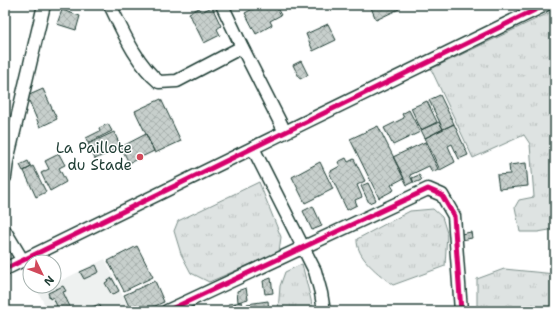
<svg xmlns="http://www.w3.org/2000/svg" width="560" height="316" viewBox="0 0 560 316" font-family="'Shantell Sans',sans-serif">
	<defs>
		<pattern id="grass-tufts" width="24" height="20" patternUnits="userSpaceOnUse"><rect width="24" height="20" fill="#dee3e2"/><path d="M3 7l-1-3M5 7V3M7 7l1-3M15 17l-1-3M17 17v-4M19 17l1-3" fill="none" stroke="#bec4c2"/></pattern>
		<pattern id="building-cross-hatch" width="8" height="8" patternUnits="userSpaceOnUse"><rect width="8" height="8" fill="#c7cfcc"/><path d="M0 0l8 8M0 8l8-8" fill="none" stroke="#aab3b0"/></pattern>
	</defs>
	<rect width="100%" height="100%" fill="#fff"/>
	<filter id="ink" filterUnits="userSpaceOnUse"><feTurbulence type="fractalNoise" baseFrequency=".025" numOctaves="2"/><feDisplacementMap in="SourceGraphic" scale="8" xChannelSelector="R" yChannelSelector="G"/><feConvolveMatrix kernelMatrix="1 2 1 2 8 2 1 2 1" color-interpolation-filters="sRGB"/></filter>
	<g filter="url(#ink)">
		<path fill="#eef1f0" d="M105 259 130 311H48L38 292 51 286H54V284Z"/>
		<path fill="url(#grass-tufts)" stroke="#7e908b" d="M555 10V229L538 232H520L515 207 519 200 534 197 530 144 524 135 473 158 431 69Z
			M259 182 281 237 279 252 209 282 191 273 181 254 174 231 178 221Z
			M433 209 442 217 447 233 445 266 393 285C379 274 356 258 357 239L410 211Z
			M302 264 311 300 313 311H278L280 286 285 272Z
			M504 269 555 274V311H477V279Z"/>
		<path fill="url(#building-cross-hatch)" stroke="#1f3d34" d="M260 5H275L281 15 270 21 272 25 256 34 245 13Z
			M370 5H397L399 9 376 20Z
			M212 7 221 26 217 29 220 35 204 43 189 13 199 8 201 12Z
			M62 10 80 16 76 30 57 24Z
			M328 24 336 40 313 51 306 34Z
			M301 61 308 75 300 79 293 65Z
			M43 89 57 119 40 127 27 96Z
			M440 95 454 124 443 129 429 100Z
			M161 99 181 141 155 153 135 111Z
			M427 101 437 122 421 130 411 108Z
			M409 110 420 132 393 145 384 128 404 118 402 114Z
			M439 122 443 129 425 138 421 130Z
			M108 124 112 131 88 143 86 138 100 131 99 128Z
			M454 124 468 155 459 159 452 144 448 146 455 162 440 170 425 138Z
			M378 126 404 178 391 185 394 190 379 198 350 139Z
			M114 132 121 147 95 159 88 144Z
			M146 134 154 151 129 163 121 147Z
			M425 142 438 169 432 172 429 166 410 175 413 182 407 185 393 157Z
			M59 154 65 165 59 168 66 182 50 191 41 173 49 169 45 161Z
			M346 158 348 162 354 159 365 181 357 185 362 197 355 200 357 205 347 210 329 172 340 166 338 162Z
			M28 161 31 167 23 171 20 165Z
			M320 162 333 189 305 203 292 177Z
			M526 163 528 186 499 189 497 175 510 174 509 165Z
			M33 166 46 192 36 197 24 171Z
			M419 175 422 180 414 183 412 178Z
			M368 183 376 200 369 203 361 186Z
			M313 206 322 226 312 230 303 211Z
			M471 232 472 238 462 240 461 234Z
			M137 246 153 277 124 291 108 261Z
			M96 265 99 272 84 279 80 272Z
			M112 278 119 291 112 295 105 283Z
			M271 278 273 293 265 294 263 281Z
			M155 281 164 302 144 311H131L124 295Z
			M63 286 66 291 63 292 72 311H59L53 297 50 299 48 293Z
			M246 288 248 299 238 302 237 291Z
			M268 301 269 311H248L247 304Z
			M242 302 243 311H235V303Z
			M235 303V311H229L228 304Z
			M99 304 103 311H84Z"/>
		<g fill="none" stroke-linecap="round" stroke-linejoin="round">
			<defs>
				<path id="minor" d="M110 5C123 32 136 63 159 82L177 81 242 47
					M222 5 242 47 285 132
					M253 148 315 271 321 293 324 311
					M5 177 7 161 44 5
					M5 231 23 261
					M5 269 545 5
					M167 311 428 189 442 195 454 216 461 311"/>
			</defs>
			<use href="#minor" stroke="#1f3d34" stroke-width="15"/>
			<use href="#minor" stroke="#fff" stroke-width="12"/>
			<defs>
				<path id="cycleway" d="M5 269 545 5
					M167 311 428 189 442 195 454 216 461 311"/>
			</defs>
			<use href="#cycleway" stroke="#fff" stroke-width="8"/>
			<use href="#cycleway" stroke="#d6006c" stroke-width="5"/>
		</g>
	</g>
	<circle fill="#d1495b" stroke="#fff" stroke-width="1.5" cx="140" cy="157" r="4"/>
	<g text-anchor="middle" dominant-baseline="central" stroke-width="3" stroke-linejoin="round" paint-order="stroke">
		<g font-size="15" fill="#1f3d34" stroke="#fff" text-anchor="end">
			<text x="132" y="148">La Paillote<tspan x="132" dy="17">du Stade</tspan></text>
		</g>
	</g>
	<rect width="560" height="316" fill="none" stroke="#fff" stroke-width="20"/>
	<rect x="10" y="10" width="540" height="296" fill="none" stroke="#1f3d34" stroke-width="1.5" filter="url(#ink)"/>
	<g transform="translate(42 274) rotate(133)"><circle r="19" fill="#ffffff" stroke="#a5b1ae"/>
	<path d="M0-3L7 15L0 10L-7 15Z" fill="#d1495b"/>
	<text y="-6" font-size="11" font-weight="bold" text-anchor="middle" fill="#1f3d34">N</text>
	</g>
</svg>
